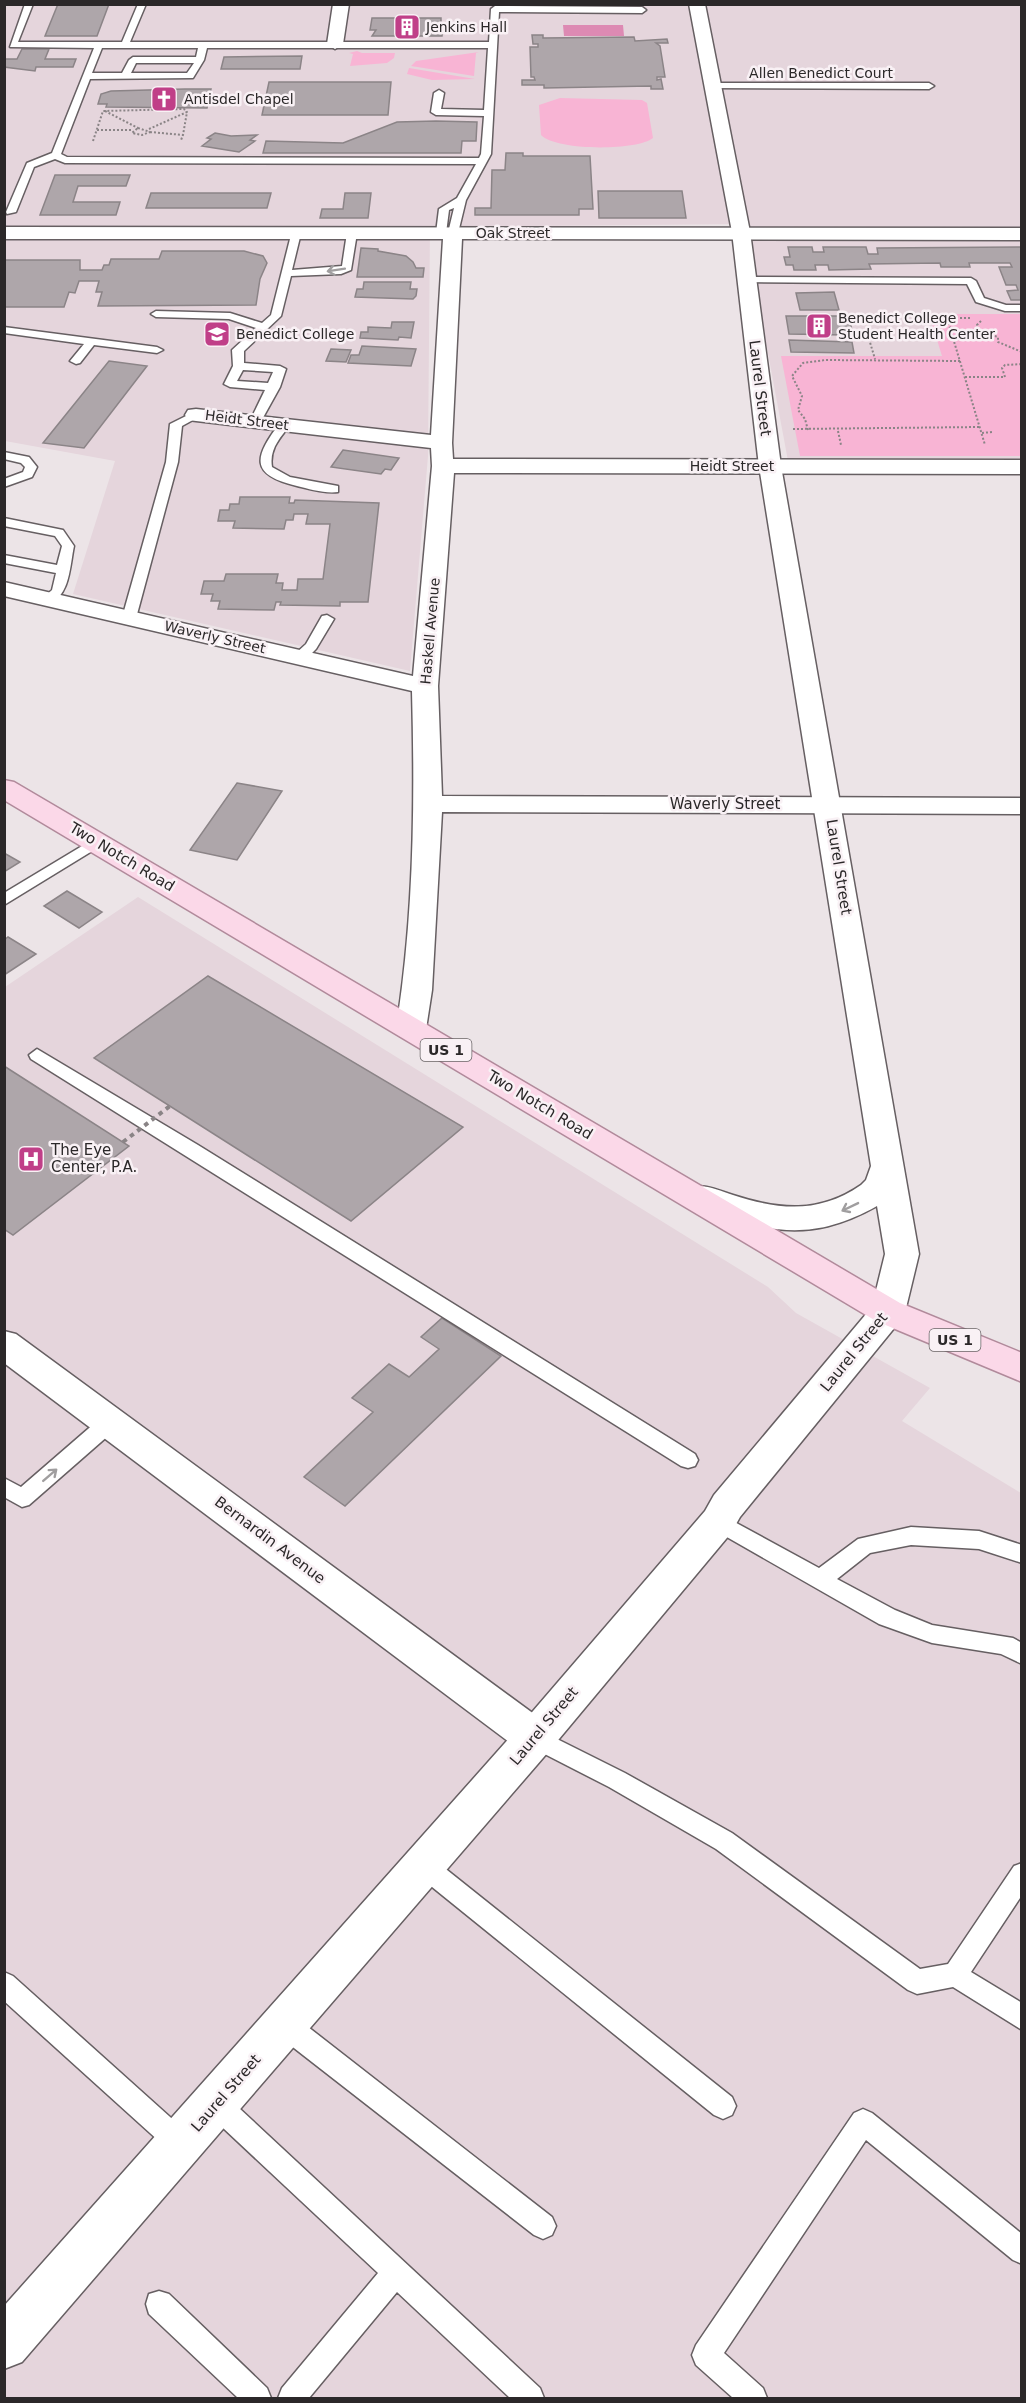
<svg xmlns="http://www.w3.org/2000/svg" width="1026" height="2403" viewBox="0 0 1026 2403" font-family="'DejaVu Sans',sans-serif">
	<rect width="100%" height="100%" fill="#ece4e7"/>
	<path fill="#e5d5dc" d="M4 5H1021V461H788L744 224 430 227 428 456 410 671 73 594 115 461 5 441Z
		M138 897 768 1287 796 1313 930 1388 902 1421 1021 1493V2398H5V987Z"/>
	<path fill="#f8b4d4" d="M357 51 362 53H395L394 58 387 63 350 66 353 54 349 53Z
		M479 52 476 53 474 76 411 66 416 61Z
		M409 68 475 79 432 80 407 74Z
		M560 98 642 100 647 103 653 138C637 151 556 151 541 135L539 105Z
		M929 314H1021V456H800L781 356H942Z"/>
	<path fill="#dd8ab3" d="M563 25H623L624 36H564Z"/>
	<path fill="#aea6aa" stroke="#8b8487" stroke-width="1.5" d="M58 4H109L97 36H45Z
		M372 18H441V23L437 24H443L442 36H372L376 30H370Z
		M532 35H543V38L634 37 635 41 667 39 668 43H656L660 46 665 77H657V80L661 79 663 89H651V86L544 88V85H522V80H535L534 77H531L530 47H538V44H533Z
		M22 49H49L45 59H76L73 67H36L35 71 4 67V59H17Z
		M302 56 300 69H221L224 57Z
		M269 82H391L388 115H262Z
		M185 89H211L207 108 106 107 107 104H98L101 94 111 91Z
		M436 121 477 122 476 141H462L461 153H263L266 141 343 143 397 122Z
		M215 133 231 136 257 135 250 140 255 141 239 152 202 146 211 139 207 138Z
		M506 153H523V156H590L593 209H579V215H475V208H491L492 170H505Z
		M55 175H130L126 186H78L73 202H120L116 215H40Z
		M598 191H682L686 218H599Z
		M151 193H271L267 208H146Z
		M345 193H371L368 218H320L322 209H343Z
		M788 247H812L813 252H824L823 247H866L868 254H878L877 248 1021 247 1022 300H1011L1007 291 1018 290 1016 285H1006L999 267H1012L1010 263H969L970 267H941L940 263 869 264 871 269 829 270 828 265H815L816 270H794L793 265H786L784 257H790Z
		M361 248 378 249V251L406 256 413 262 416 268H424L423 277H357Z
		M162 251H244L263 256 267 263 260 279 256 305 98 306 102 292H96L99 281H79L75 293 69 292 64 307H4V260H80V270H102L104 265H109L111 259H159Z
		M364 282H411L410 289H417L416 296 413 299 355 297 357 289H363Z
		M834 292 839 310H800L796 293Z
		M786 316H839L840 321H850L852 331H843L844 335 789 334Z
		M392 322H414L411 338 399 337 398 340 360 338 361 332H368V327L391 328Z
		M789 340 852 342 854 353 791 352Z
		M362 346 416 349 411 366 348 363 351 355H359Z
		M331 349 351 350 346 362 326 361Z
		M109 361 147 366 84 448 43 443Z
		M343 450 399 458 391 470 385 469 381 474 331 467Z
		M240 497H290L289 503H294L295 500 379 503 368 602H340V606L280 605 281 602H276L274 610 218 609 220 601H211L213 594H201L204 581H224L226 574H278L276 583H283L282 590H297L298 579H323L330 524H306L308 514H294L293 520H286L284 529 233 528 235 521H218L220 510H229L230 504H239Z
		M237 783 282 791 237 860 190 850Z
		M4 853 20 862 4 872Z
		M67 891 102 912 79 928 44 906Z
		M8 937 36 954 4 975V940Z
		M208 976 463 1127 351 1221 94 1058Z
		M4 1066 129 1146 13 1235 4 1229Z
		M442 1318 501 1356 345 1506 304 1477 373 1412 352 1398 389 1364 409 1377 439 1349 421 1337Z"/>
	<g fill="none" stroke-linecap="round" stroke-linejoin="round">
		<defs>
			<path id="lane" d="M25 4H33L18 42H122L138 4H146L130 42H489L491 9 495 6 642 7 646 10 642 13 499 12 491 154 466 200 458 233 453 236 448 233 454 208 449 210 446 233 441 236 436 233 439 209 457 198 476 164 65 163 55 159 34 167 16 212 7 214 6 212 27 163 52 153 94 48 10 47ZM102 48H198L196 57H133L129 60 122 73H92ZM207 48H488L484 110 441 109 444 93 439 90 434 93 431 112 436 115 484 116 481 154 479 158 67 157 61 154 90 79 193 78 204 60ZM136 63H194L187 73H131Z
				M713 83H929L934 86 929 89 710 88V84Z
				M352 230 357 233 351 270 341 274 291 276 281 316 244 351V363L280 366 286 369 280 387 260 423 250 421 265 390 230 387 224 384 233 366 232 350 256 328 229 319 156 317 151 314 156 311 230 313 262 323 271 315 292 231 301 233 292 270 342 266 347 233ZM243 370 273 372 268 383 237 381Z
				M747 277 971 278 976 281 984 298 1006 305H1022V311H1005L976 302 967 284 743 282V278Z
				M4 327 157 347 163 350 157 353 94 345 80 363 76 364 70 361 84 344 4 333Z
				M192 413 202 415 182 426 178 462 136 618 129 622 124 621 122 618 166 462 170 424Z
				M280 423 290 425C280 438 269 449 272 467L290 477 338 486V492C326 494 309 489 297 486 249 475 254 457 280 423Z
				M4 452 29 457 37 467 32 477 4 487V479L23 472 25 467 21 463 4 459Z
				M4 518 63 530 74 546C70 564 70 597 49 603L42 599 52 590 56 573 4 563V555L57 565 62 546 55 536 4 526Z
				M327 615 334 619 316 649 305 660H295V654L306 644 322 616Z
				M97 837 105 842 102 845 4 905V893Z
				M37 1049 198 1145 695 1454 698 1460 695 1466 688 1468 681 1466 31 1059 29 1055Z
				M110 1414 117 1416 120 1422 117 1428 29 1505 22 1507 4 1497V1478L21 1487 103 1416Z
				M718 1513 819 1568 858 1539 911 1527 979 1531 1022 1545V1563L979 1549 911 1545 870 1553 837 1579 895 1610 932 1625 1013 1638 1022 1643V1664L1001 1654 932 1643 879 1624 711 1528 708 1522 711 1516Z
				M535 1728 625 1773 732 1833 920 1969 948 1964 1014 1866 1022 1863V1895L971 1972 1022 2003V2030L953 1987 917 1994 908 1990 716 1849 609 1787 527 1745 524 1738 527 1731Z
				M424 1855 432 1858 732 2097 736 2106 732 2115 723 2119 714 2115 416 1874 412 1866 416 1858Z
				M4 1972 13 1976 189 2134 193 2143 189 2152 180 2156 171 2152 4 2001Z
				M285 2013 294 2016 552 2217 556 2226 552 2235 543 2239 534 2235 276 2034 273 2025 276 2016Z
				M216 2091 225 2095 540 2388 544 2398H510L397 2292 309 2398H278L282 2388 378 2273 207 2113 203 2104 207 2095Z
				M863 2109 872 2113 1022 2234V2264L1013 2260 866 2140 724 2353 763 2388 767 2398H733L696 2365 692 2355 696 2345 854 2113Z
				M159 2291 169 2294 267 2388 271 2398H238L149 2314 146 2304 149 2294Z"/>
			<path id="street" d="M4 227 1022 228V240L462 239 452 443 453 459 1022 460V474L454 473 438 686 442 796 1022 798V814L442 812 432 990 426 1029 422 1036 411 1039 400 1036 396 1029C414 917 415 803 412 691L4 596V582L413 676 432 466 431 448 196 421 188 420 185 415 188 410 196 409 431 435 443 239H4Z
				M4 1331 16 1334 549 1725 555 1738 549 1751 535 1757 521 1751 4 1363Z"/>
			<path id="secondary" d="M333 4H349L343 44 335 49 327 44Z
				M689 4H705L750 232 781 466 919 1254 905 1312 900 1321 740 1517 731 1533 549 1751 22 2362 4 2369V2306L521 1725 705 1511 714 1495 872 1307 885 1254 877 1206C806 1246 761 1230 688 1204L684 1196 688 1188C705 1183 717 1190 733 1195 779 1210 819 1214 861 1185L866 1180 871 1166 759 466 732 232Z"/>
			<path id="primary" d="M4 780 14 782 900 1303 1022 1353V1382L876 1321 4 800Z"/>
		</defs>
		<use href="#lane" stroke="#665f62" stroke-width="3"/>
		<use href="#street" stroke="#665f62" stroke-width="3"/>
		<use href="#secondary" stroke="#665f62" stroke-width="3"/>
		<use href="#primary" stroke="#b18a9b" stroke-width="3"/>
		<path stroke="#8a8486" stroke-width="2" stroke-dasharray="2 2" stroke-linecap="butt" d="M105 111 138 128
			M138 128 150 132 142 135 132 133Z
			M149 129 187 112 183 135
			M97 130H132
			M150 132 183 135 181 140
			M93 141 103 111 184 109 187 112
			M970 318H947L985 445
			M981 321 977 325 980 331 998 337V342L1022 352
			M869 339 875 359
			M965 377H1005L1002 368 1005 365 1022 364
			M793 429 980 427
			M808 430 805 419 798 410 802 396 792 376 803 363 825 360 960 361
			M838 431 841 445
			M982 433 992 432"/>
		<use href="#lane" fill="#fff" fill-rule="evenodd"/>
		<use href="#street" fill="#fff" fill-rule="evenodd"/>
		<use href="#secondary" fill="#fff" fill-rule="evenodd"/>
		<use href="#primary" fill="#fbd8e8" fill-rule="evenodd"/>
		<path stroke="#8a8486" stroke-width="4" stroke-dasharray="4.5 4.5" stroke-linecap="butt" d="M123 1142 170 1106"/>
	</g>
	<defs><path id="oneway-shaft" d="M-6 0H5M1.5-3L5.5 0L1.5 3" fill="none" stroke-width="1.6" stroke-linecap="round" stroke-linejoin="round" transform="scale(1.5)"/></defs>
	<g stroke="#a09e9f">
		<use href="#oneway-shaft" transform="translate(336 270) rotate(171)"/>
		<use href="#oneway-shaft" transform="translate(850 1207) rotate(154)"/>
		<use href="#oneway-shaft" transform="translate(50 1475) rotate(-41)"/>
	</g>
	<defs>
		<symbol id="building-square" viewBox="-11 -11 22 22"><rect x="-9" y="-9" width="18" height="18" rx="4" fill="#c03f88" stroke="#f9f1f5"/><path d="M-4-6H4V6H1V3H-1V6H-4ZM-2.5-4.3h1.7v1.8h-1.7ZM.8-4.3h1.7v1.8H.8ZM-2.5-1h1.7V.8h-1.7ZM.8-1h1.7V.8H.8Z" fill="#fff"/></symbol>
		<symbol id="church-square" viewBox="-11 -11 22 22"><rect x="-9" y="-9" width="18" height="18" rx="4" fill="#c03f88" stroke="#f9f1f5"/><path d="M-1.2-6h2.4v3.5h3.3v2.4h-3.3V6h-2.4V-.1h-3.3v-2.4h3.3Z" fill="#fff"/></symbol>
		<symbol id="university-square" viewBox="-11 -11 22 22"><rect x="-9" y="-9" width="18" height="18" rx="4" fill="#c03f88" stroke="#f9f1f5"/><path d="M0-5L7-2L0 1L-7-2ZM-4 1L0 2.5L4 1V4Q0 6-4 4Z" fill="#fff"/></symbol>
		<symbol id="hospital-square" viewBox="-11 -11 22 22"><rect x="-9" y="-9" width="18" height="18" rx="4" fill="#c03f88" stroke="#f9f1f5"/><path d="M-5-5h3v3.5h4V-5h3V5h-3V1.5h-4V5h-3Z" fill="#fff"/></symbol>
	</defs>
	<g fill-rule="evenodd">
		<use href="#building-square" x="392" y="12" width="30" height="30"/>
		<use href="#church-square" x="149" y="84" width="30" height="30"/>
		<use href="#building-square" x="804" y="311" width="30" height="30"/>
		<use href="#university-square" x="202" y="319" width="30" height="30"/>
		<use href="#hospital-square" x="16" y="1144" width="30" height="30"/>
	</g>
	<g text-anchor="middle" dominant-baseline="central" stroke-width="5" stroke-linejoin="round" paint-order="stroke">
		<g font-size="14" fill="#2b2829" stroke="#f9f1f5" text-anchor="start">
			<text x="426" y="27">Jenkins Hall</text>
			<text x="184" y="99">Antisdel Chapel</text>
			<text x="838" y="318">Benedict College<tspan x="838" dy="16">Student Health Center</tspan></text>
			<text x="236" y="334">Benedict College</text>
		</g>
		<g font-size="14" fill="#2b2829" stroke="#f9f1f5">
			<text x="821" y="73">Allen Benedict Court</text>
			<text x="513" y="233">Oak Street</text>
			<text transform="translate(247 420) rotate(7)">Heidt Street</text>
			<text x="732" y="466">Heidt Street</text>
			<text transform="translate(430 631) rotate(-85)">Haskell Avenue</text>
			<text transform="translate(215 637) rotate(13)">Waverly Street</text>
		</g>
		<g fill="#f9f1f5" stroke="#696466" stroke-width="1.5">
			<rect x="420.5" y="1039" width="51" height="22" rx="4.5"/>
			<rect x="929.5" y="1329" width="51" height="22" rx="4.5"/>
		</g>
		<g font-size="14" font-weight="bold" fill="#2b2829">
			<text x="446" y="1050">US 1</text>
			<text x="955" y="1340">US 1</text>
		</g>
		<g font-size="15" fill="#2b2829" stroke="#f9f1f5">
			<text transform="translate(760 388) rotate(83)">Laurel Street</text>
			<text x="725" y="804">Waverly Street</text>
			<text transform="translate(122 857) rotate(31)">Two Notch Road</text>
			<text transform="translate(839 867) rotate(81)">Laurel Street</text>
			<text transform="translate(540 1105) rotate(31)">Two Notch Road</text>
			<text transform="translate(854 1352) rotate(-51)">Laurel Street</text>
			<text transform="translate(270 1540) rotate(37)">Bernardin Avenue</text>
			<text transform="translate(544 1726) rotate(-50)">Laurel Street</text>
			<text transform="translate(226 2093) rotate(-49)">Laurel Street</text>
		</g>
		<g font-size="15" fill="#2b2829" stroke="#f9f1f5" text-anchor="start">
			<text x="51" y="1150">The Eye<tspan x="51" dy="17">Center, P.A.</tspan></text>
		</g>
	</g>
	<rect width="1026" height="2403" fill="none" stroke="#2b2829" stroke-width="12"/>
</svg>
